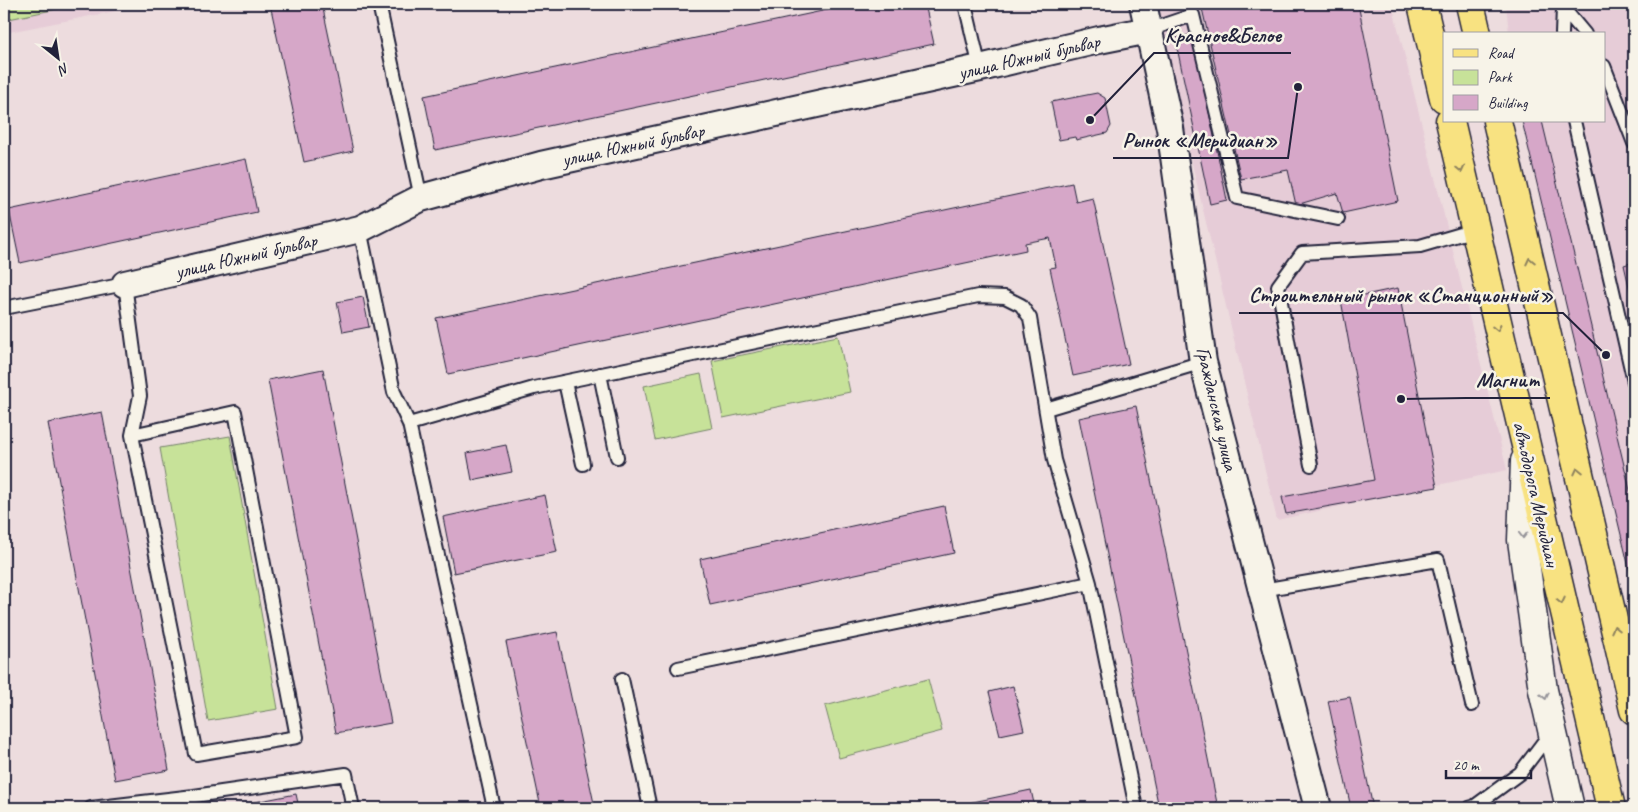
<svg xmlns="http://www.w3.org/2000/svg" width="1638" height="812" viewBox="0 0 1638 812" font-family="Caveat,sans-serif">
	<rect width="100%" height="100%" fill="#eddcde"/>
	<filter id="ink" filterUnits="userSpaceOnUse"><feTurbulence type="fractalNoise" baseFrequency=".02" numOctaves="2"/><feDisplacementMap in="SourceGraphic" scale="10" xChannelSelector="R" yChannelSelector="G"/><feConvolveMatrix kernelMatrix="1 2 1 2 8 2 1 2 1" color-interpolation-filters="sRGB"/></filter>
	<g filter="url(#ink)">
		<path fill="#e6ccd7" d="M4 4H151L4 33Z
			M1154 4H1392L1507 470 1277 520Z
			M1506 4H1634V589L1522 121H1604V34H1509Z"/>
		<path fill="#c7e299" stroke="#74826a" d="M4 4H81L4 20Z
			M838 336 850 392 723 418 712 361Z
			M701 374 712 428 655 440 644 386Z
			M230 436 278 709 208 721 160 448Z
			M928 679 942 731 839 758 825 706Z"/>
		<path fill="#d6a7c8" stroke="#22223b" d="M270 4H322L353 151 304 162Z
			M855 4H925L934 44 435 150 424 96Z
			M1201 4H1358L1398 201 1343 213 1337 193 1296 205 1288 170 1241 179Z
			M1571 4H1593L1573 10Z
			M1193 34 1227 200 1210 204 1175 38Z
			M1097 93 1105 98 1111 126 1107 133 1076 140 1075 137 1059 140 1051 102Z
			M1522 121H1542L1634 507V589Z
			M246 159 257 212 20 263 9 210Z
			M1072 183 1076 202 1093 198 1129 364 1073 376 1050 268 1056 267 1050 238 1025 243 1026 250 448 374 436 318Z
			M1634 262V308L1624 265Z
			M1398 288 1437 487 1286 514 1282 497 1374 480 1341 300Z
			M363 297 369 327 343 332 337 302Z
			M323 369 391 723 336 733 268 380Z
			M1136 406 1218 808H1159L1079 418Z
			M102 412 169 770 115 780 48 423Z
			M506 445 512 472 472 480 467 453Z
			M545 495 557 552 454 573 443 517Z
			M944 506 954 553 710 605 700 559Z
			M557 632 595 808H541L506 642Z
			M1013 686 1024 730 1000 735 989 692Z
			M1350 697 1373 808H1351L1328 701Z
			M1031 790 1035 808H944Z
			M296 794 299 808H235V806Z"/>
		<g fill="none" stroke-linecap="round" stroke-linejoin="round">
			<defs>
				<path id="lane" d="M379 4 421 198
					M965 4 980 68
					M1560 4 1585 34
					M1149 30 1193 15 1237 198 1338 219
					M1562 34 1563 8
					M1604 66 1634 143
					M1574 121 1634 382
					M360 229 394 392 409 424 494 808
					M4 308 125 284 140 396 132 435 196 754 297 737 235 412 132 435
					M600 374 617 457
					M565 382 583 464
					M1046 409 1203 362
					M409 424 534 388 978 296 1005 297 1021 305 1030 318 1054 460 1090 583 1136 808
					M1311 465 1278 286 1302 253 1420 246 1475 230
					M1262 590 1438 560 1472 705
					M678 668 1090 583
					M622 679 650 808
					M194 796 196 808
					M91 808 194 796 346 774 353 808
					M1469 808 1475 806 1520 773 1551 732"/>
				<path id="street" d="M1143 4 1170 128 1203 362 1318 808
					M125 284 360 229 421 198 541 165 980 68 1099 40 1149 30"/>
				<path id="secondary" d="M1525 461 1522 540 1543 690 1570 808"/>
				<path id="primary" d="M1422 4 1444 98
					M1470 4 1477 34
					M1450 121 1611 808
					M1497 121 1634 710"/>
			</defs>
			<use href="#lane" stroke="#22223b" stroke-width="16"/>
			<use href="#street" stroke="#22223b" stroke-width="30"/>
			<use href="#secondary" stroke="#22223b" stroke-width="31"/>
			<use href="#primary" stroke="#22223b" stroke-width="31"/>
			<use href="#lane" stroke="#f7f3e8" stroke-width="12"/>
			<use href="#street" stroke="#f7f3e8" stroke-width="26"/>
			<use href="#secondary" stroke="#f7f3e8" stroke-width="28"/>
			<use href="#primary" stroke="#f8e281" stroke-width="28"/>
		</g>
		<defs><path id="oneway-chevron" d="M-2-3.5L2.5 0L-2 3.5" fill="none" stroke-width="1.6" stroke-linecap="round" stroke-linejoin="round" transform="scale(1.25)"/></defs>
		<g stroke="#8d825e">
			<use href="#oneway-chevron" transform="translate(1461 169) rotate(77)"/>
			<use href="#oneway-chevron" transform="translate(1530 261) rotate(-103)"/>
			<use href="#oneway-chevron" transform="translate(1497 328) rotate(77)"/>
			<use href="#oneway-chevron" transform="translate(1578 471) rotate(-103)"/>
			<use href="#oneway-chevron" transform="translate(1561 601) rotate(77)"/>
			<use href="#oneway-chevron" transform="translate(1615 629) rotate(-103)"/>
		</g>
		<g stroke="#97959a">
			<use href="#oneway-chevron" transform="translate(1523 535) rotate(90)"/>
			<use href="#oneway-chevron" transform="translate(1545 696) rotate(77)"/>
		</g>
	</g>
	<g text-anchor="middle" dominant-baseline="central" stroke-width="5" stroke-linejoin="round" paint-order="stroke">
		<g font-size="20" fill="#22223b" stroke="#f7f3e8">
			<text transform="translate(1029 57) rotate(-13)">улица Южный бульвар</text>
			<text transform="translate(633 145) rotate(-12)">улица Южный бульвар</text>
			<text transform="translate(246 256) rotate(-13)">улица Южный бульвар</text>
			<text transform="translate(1217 409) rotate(77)">Гражданская улица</text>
			<text transform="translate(1536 494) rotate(77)">автодорога Меридиан</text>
		</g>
	</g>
	<path fill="none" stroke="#22223b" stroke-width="2" d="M1090 120L1154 53H1291M1298 87L1288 158H1113M1606 355L1563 313H1239M1401 399L1466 398H1550"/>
	<g fill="#22223b" stroke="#f7f3e8" stroke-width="2">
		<circle cx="1090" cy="120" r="5"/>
		<circle cx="1298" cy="87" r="5"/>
		<circle cx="1606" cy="355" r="5"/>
		<circle cx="1401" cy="399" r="5"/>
	</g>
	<g font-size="21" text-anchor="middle" font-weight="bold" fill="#22223b" stroke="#f7f3e8" stroke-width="5" stroke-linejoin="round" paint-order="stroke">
		<text x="1223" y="42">Красное&amp;Белое</text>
		<text x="1200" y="147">Рынок «Меридиан»</text>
		<text x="1401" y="302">Строительный рынок «Станционный»</text>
		<text x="1508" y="387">Магнит</text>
	</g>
	<rect width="1638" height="812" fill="none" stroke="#f7f3e8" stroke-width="20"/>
	<rect x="10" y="10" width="1618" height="792" fill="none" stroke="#22223b" stroke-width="2" filter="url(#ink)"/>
	<rect x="1443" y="32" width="162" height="90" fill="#f7f3e8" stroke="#a29fa3"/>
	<rect x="1453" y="49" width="25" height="8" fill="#f8e281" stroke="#a29fa3"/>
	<text x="1488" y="58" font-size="15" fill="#22223b">Road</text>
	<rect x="1453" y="70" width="25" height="15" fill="#c7e299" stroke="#a29fa3"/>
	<text x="1488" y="82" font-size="15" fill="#22223b">Park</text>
	<rect x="1453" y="95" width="25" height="15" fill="#d6a7c8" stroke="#a29fa3"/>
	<text x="1488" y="108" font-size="15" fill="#22223b">Building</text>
	<g transform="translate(58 58) rotate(150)" stroke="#f7f3e8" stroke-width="4" paint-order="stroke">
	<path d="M0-4L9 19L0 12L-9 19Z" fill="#22223b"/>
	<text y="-8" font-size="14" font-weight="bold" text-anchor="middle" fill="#22223b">N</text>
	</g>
	<path d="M1446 770v8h85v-8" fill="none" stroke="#22223b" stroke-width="2.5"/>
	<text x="1453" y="770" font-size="15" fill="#22223b" stroke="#f7f3e8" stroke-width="4" paint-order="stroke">20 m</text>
</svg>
